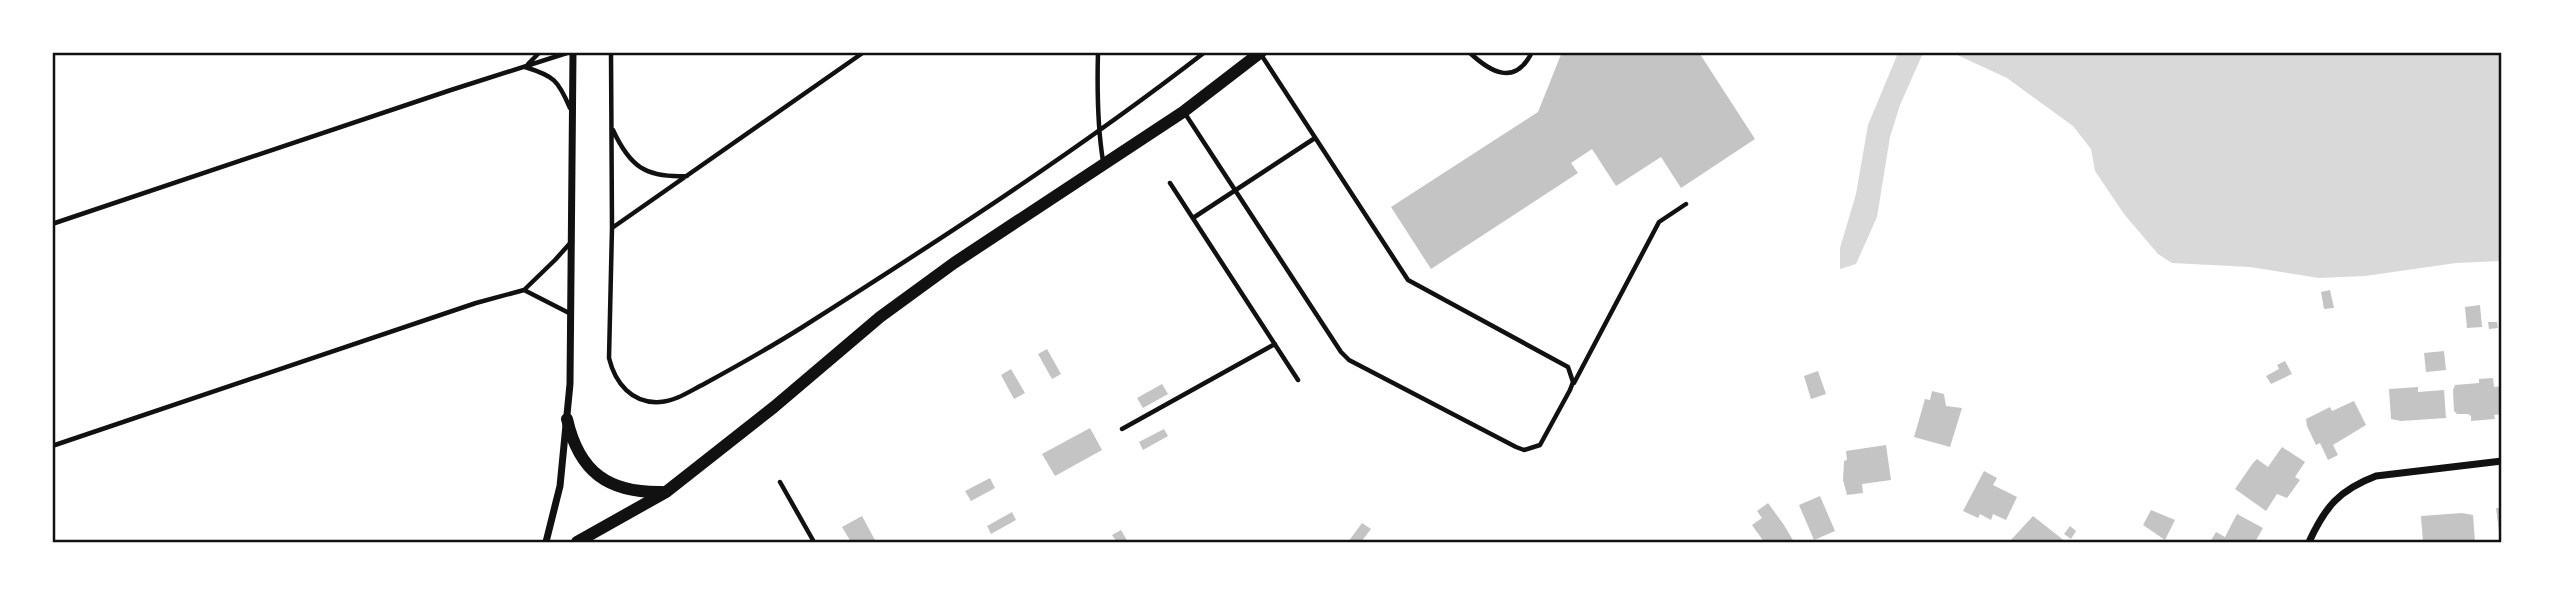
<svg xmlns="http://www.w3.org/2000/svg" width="2554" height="595" viewBox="0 0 2554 595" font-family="'IBM Plex Sans',sans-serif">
	<rect width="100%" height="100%" fill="#fff"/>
	<path fill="#d9d9d9" d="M1898 53H1923L1900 105 1890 137 1877 217 1856 264 1840 269V248L1856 194 1868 125Z
		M1953 53H2501V261L2456 263 2365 276 2319 278 2250 267 2172 263 2158 254 2124 214 2095 171 2091 149 2073 126 2007 78Z"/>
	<path fill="#c4c4c4" d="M1562 52H1694L1700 54 1755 139 1681 188 1661 157 1616 186 1592 149 1571 163 1578 173 1431 269 1391 207 1538 112Z
		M2330 290 2334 308 2324 309 2321 292Z
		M2480 305 2482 327 2467 328 2465 307Z
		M2488 322H2497L2498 328 2489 329Z
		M1047 349 1061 374 1052 379 1038 354Z
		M2444 351 2446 370 2426 372 2424 353Z
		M2285 361 2292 374 2271 384 2266 376 2279 369 2277 365Z
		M1011 369 1025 393 1014 399 1001 375Z
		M1818 371 1826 394 1811 399 1804 376Z
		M2493 378 2494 387 2502 386V414L2494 415 2495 419 2471 421V416L2468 414H2457L2454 411 2453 390 2455 385 2479 383V379Z
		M1162 384 1168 394 1143 408 1137 398Z
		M2418 387V392L2444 390 2446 418 2401 421 2391 419 2389 389Z
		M1932 391 1944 394 1946 406 1962 408 1950 447 1914 437 1925 399 1930 400Z
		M2354 401 2366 425 2333 445 2338 455 2328 460 2320 443 2316 445 2307 426 2306 419 2330 407 2332 411Z
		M1090 428 1102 450 1055 476 1042 454Z
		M1164 429 1168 436 1143 450 1139 442Z
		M1886 445 1891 480 1862 484 1863 493 1847 495 1843 480 1844 461 1847 460 1846 451Z
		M2282 447 2305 462 2295 477 2300 480 2287 498 2277 494 2266 511 2235 489 2253 463 2257 459 2268 467Z
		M1984 471 1997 478 1993 485 2017 497 2006 520 1993 514 1991 520 1980 514 1978 518 1963 511Z
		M990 478 995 488 971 501 965 491Z
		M1820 496 1835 531 1814 540 1799 505Z
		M1768 503 1784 525 1794 542H1764L1752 525 1762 518 1757 511Z
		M2496 508H2502V539H2500Z
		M2151 510 2175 520 2165 540 2143 525Z
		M1012 512 1016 520 991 534 987 526Z
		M2462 513 2473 515 2475 542H2423L2421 516Z
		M2237 514 2263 528 2255 542H2210L2216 532 2225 537Z
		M862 516 876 542H851L842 527Z
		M2033 516 2066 542H2013L2011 540Z
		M1362 523 1371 529 1361 542H1348Z
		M2070 526 2076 531 2071 539 2064 534Z
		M1121 530 1128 542H1117L1112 535Z"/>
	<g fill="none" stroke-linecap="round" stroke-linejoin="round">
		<path stroke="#111" stroke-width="4.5" d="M611 52 612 228
			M864 52 612 228 609 358C615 383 632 404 660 402 676 401 690 391 704 384 737 366 769 348 801 328 938 241 1076 152 1205 52
			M1098 52C1097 89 1097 124 1103 161
			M1469 52C1490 72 1515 87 1532 52
			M528 64 540 52
			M525 67C554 76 558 80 570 108
			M1184 112 1341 352 1349 360 1516 447 1524 450 1540 445 1570 390 1573 382 1568 367 1408 280 1260 53
			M613 130C630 167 646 178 687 176
			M1170 183 1298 380
			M1193 218 1315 138
			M52 224 451 90 570 52
			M524 290 555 260 572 241
			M1574 383 1659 222 1686 204
			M1122 429 1275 344
			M52 446 476 303 524 290 571 314
			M780 482 814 542"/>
		<path stroke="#111" stroke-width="7" d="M546 542 560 486 570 384 573 52
			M2309 542C2325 507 2339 490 2376 476L2502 461"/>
		<path stroke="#111" stroke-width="12" d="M567 419C579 472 608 493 662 492
			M577 542 666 492 774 407 880 317 954 263 1183 112 1261 52"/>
	</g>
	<rect width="2554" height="595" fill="none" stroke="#ffffff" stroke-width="108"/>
	<rect x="54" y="54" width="2446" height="487" fill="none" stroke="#111" stroke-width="2.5"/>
</svg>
